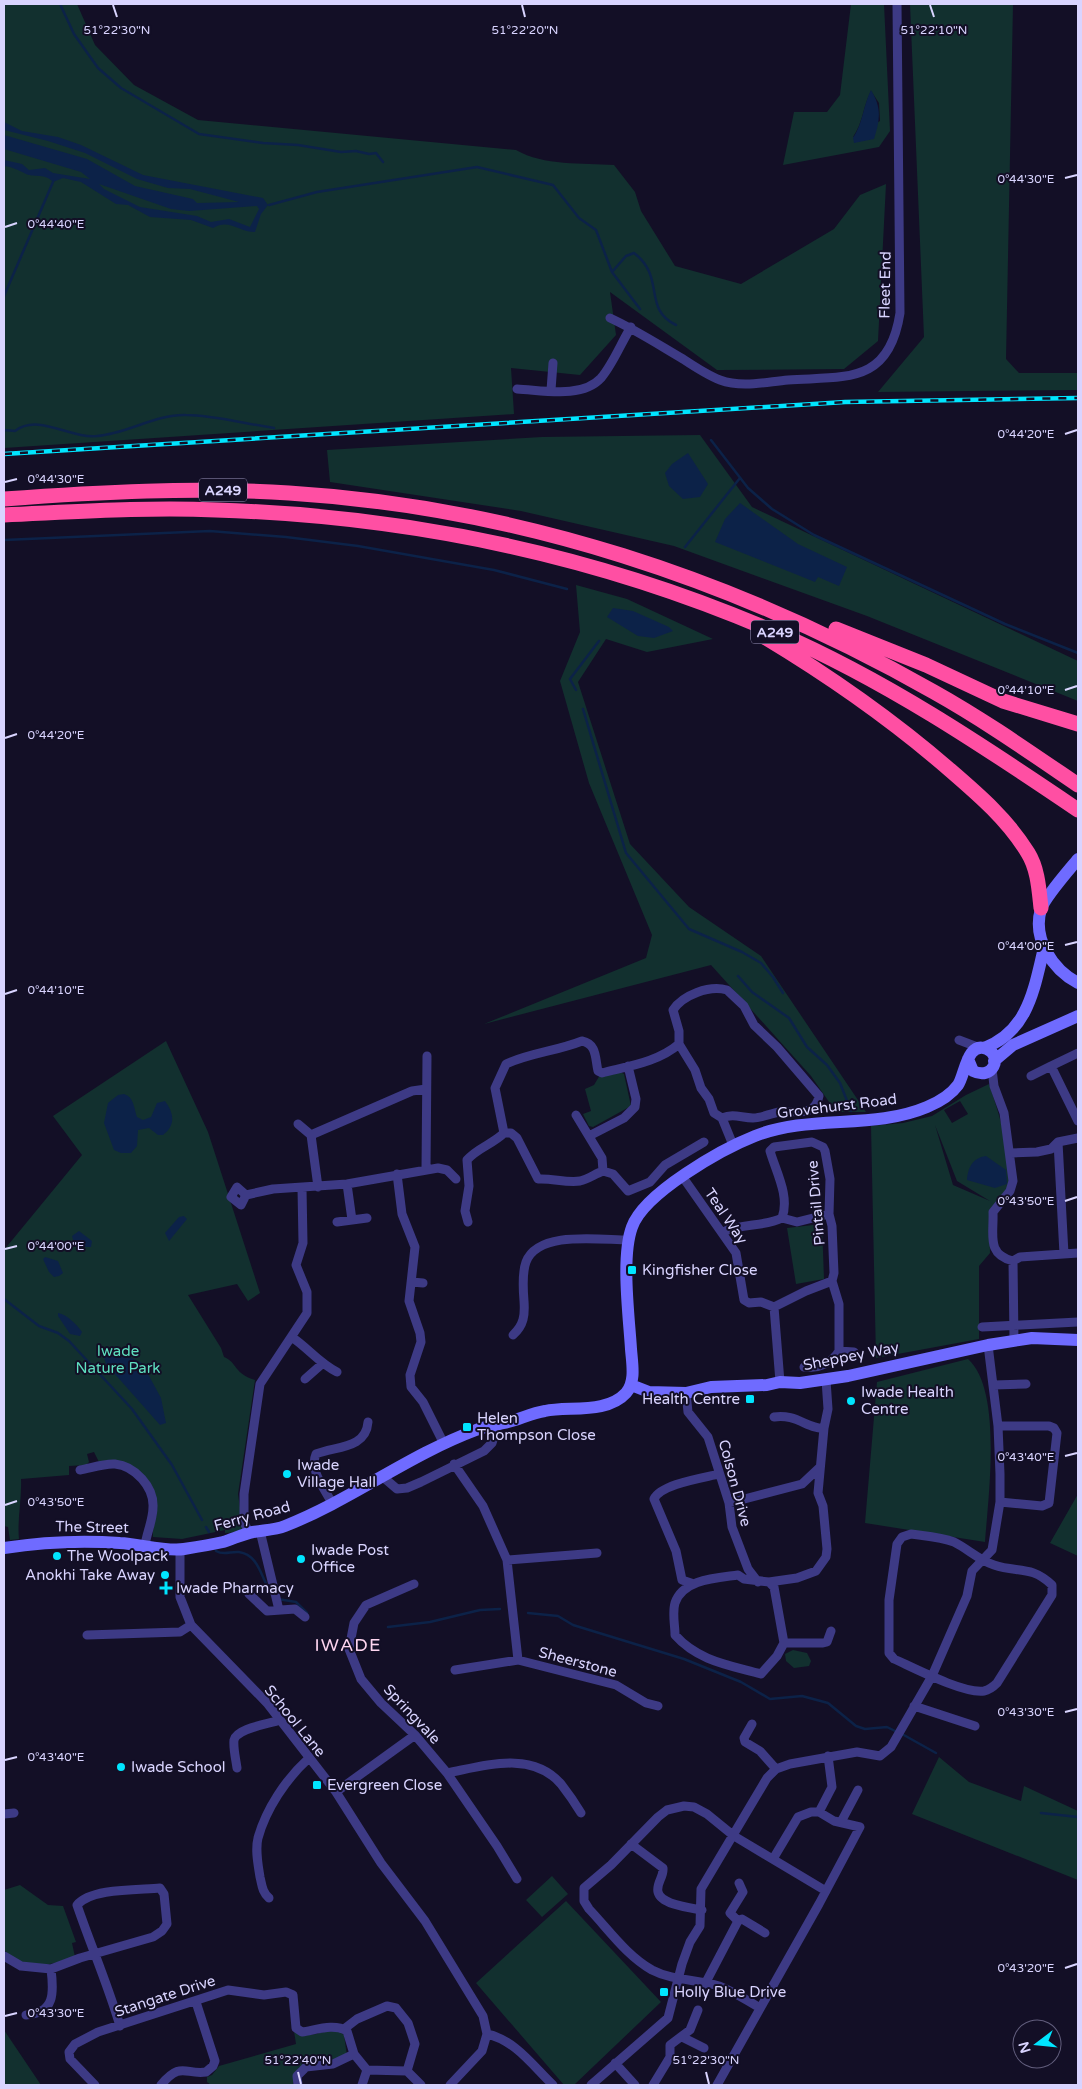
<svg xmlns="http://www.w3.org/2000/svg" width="1082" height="2089" viewBox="0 0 1082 2089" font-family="'Varela Round',sans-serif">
	<rect width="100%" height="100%" fill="#130f26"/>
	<path fill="#12302f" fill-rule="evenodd" d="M4 4H77L95 45 134 85 198 120 516 150C544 166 582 163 614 165L635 192 641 211 675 266 741 284 834 229 860 195 886 184 878 341 844 369 717 370 610 292 616 335 580 375 511 368 514 414 4 448Z
		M851 4H884L890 131 879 147 783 165 794 112H827L840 95ZM871 91 879 103 880 121 853 137C863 123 863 106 871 91Z
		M910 4H1013L1006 359 1019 373H1078V390L878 392 924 337Z
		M700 435 752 507 1078 661V701L867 616 674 546 521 511 330 482 327 450 542 437Z
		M576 585 627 599 713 639 647 652 606 639 578 682 630 844 689 907 761 956 866 1112H836L811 1076 711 965 484 1024 646 958 652 935 589 783 560 681 580 632Z
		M166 1041 208 1132 260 1293 248 1301 237 1284 188 1295 221 1348 224 1357C237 1362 234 1374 255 1380L238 1494 243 1528 241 1532 225 1533V1530L182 1539 153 1537C152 1526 158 1517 157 1506 157 1476 127 1458 99 1462L94 1452 87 1454 89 1462 86 1465 69 1466V1475L21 1479C22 1499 17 1519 19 1539L10 1540 8 1527 4 1526V1250L82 1155 53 1116Z
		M620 1072 624 1074 631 1106 593 1127 589 1126 583 1114 591 1111 585 1089 594 1085 600 1075Z
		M989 1084C997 1107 1017 1168 1007 1191 1003 1199 993 1203 989 1211L990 1253 979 1266V1339L876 1358 871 1126 903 1123 932 1116 966 1095ZM960 1101 968 1114 952 1123 944 1110ZM935 1125 957 1181 990 1201 953 1185Z
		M822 1224 824 1279 796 1284 787 1228Z
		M968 1359C1003 1390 988 1498 985 1542L865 1523 877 1382Z
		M1078 1494V1556L1050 1543Z
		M793 1650 807 1653 811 1661 809 1666 794 1668 786 1661 785 1654Z
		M939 1757 969 1782 1021 1801 1024 1786 1078 1811V1880L912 1814Z
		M552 1876 568 1894 542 1917 526 1900Z
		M20 1885 48 1905 63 1906 76 1942 72 1943 75 1957C49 1966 25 1971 4 1950V1890Z
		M566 1901 661 2002 574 2085H564L476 1983Z
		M4 2030 41 2085H4Z
		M294 2031C310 2042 324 2027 340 2032L344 2035 347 2056C327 2068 294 2051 293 2085H211L207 2082V2077L212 2075 219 2066 296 2044Z"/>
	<path fill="#0c2248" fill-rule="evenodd" d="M871 90C882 108 880 120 874 139L854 143 853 138C863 123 863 106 871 90Z
		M4 122 22 131 58 137 81 145 143 175 263 198 268 205 261 214 255 232C239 232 229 218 213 228L191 220 150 217 128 205 116 204 81 182 63 178 53 182C45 173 36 178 26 174 18 170 13 167 4 166V160L22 164 29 170 45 168 53 173 90 179 81 172 4 149V135L87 159 135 186 193 199 197 203 239 202 190 189 168 188 137 179 85 153 48 141 4 130ZM99 184 171 209 189 211 257 206 259 209 250 227 229 219 211 222 197 216 140 207 104 189Z
		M688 453 708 484 700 497 683 499 669 486 665 473 672 464Z
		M740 503 798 544 847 567 839 586 818 577 815 582 715 542 725 519Z
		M613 608 633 611 669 627 673 631 654 638 638 636 607 617Z
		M124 1094C134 1097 134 1108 137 1117L143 1120 151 1117 157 1103 165 1101C174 1113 176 1125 163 1135H158L149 1128 138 1130 137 1146 131 1153H121L114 1150 104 1123 108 1103 118 1095Z
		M986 1156 1006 1170 1007 1184 995 1188 967 1180C968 1168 972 1158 986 1156Z
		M184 1216 187 1219 169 1241 165 1233 179 1217Z
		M79 1231 92 1241 91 1247H79L74 1243 72 1236Z
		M45 1257 58 1261 63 1273 59 1276 54 1277 49 1272 43 1259Z
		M58 1313C68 1315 77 1325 82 1332L80 1336 70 1334 58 1316Z
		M111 1348 142 1363 161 1398 166 1423 160 1425 106 1364 103 1353Z"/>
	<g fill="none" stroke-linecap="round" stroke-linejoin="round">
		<path stroke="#0c2248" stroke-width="2.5" d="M60 4 74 34 98 68 121 88 199 134 263 143 298 145 341 152 356 151 369 154 376 153 383 162
			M269 205 317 192 477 167 553 185 579 218 596 230 612 272 640 309
			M612 272 626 256 634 253C666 277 642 309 676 325
			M4 296 53 182
			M4 430 15 431C38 413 71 439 97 436 126 434 156 414 186 415 213 415 246 424 274 428
			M711 440 748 488 772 509 814 535 1005 624 1078 653
			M4 540 210 531 286 537 358 546 494 570 567 589
			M685 547 740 478
			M576 690 570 679 599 641
			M583 709 626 853 689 929 742 952 761 963 773 977 783 993
			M738 976 752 992 789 1018 807 1047 827 1065 840 1083 851 1111
			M4 1299 39 1326 58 1333 69 1341 132 1409 172 1465 202 1520
			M206 1527 209 1532
			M216 1551C224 1556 231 1551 239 1552 260 1555 261 1580 272 1594
			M278 1599 296 1602 307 1613
			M528 1613 558 1616 573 1625 684 1659 741 1682 770 1699 802 1696 828 1703 856 1726 865 1729 887 1727 897 1732
			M388 1627 430 1622 480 1610 500 1609
			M902 1734 936 1753
			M1041 1813 1078 1817"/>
		<path stroke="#3d3a85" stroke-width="9" d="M610 318C636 330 659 345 683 359 695 367 707 375 720 380 742 388 765 382 788 380 845 376 889 385 900 313L897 4
			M517 389C542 390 582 399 601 378 613 364 621 343 631 327
			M551 390 553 363
			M959 1040 980 1048
			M679 1044V1031L673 1010C683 995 709 985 727 990L744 1006 754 1025 777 1047 819 1096C815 1118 795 1110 780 1112 771 1113 762 1118 753 1118 741 1118 734 1113 722 1118
			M1078 1053 1051 1066 1078 1121
			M992 1069 994 1086 1004 1113 1013 1181 1010 1191 993 1212C994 1235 986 1254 1013 1261L1020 1257 1078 1253
			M1031 1076 1051 1066
			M576 1115 602 1158 603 1171 613 1174 628 1191 650 1182 665 1165 704 1142
			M298 1124 311 1135
			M589 1136 624 1118 635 1107 636 1099 628 1066
			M1058 1142 1064 1254
			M1011 1153 1037 1152 1051 1149 1058 1142 1078 1138
			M426 1169 427 1056
			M603 1171C595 1174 588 1179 580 1181 566 1183 552 1178 538 1179L517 1138 511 1133H504L495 1088 506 1064C530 1053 557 1051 582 1041 597 1044 595 1058 598 1071L602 1073C629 1066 658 1062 679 1044L695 1070 701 1088 709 1099 714 1113 722 1118 733 1145
			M397 1174 402 1214 415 1247 409 1301 420 1333 421 1342 410 1375 411 1387 423 1402 444 1444
			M682 1176 736 1253 744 1300 749 1303 761 1302 774 1307 806 1291 832 1281
			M347 1184 352 1220
			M237 1187 246 1195 241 1205 231 1197Z
			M318 1187 311 1135 412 1091 426 1089
			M246 1195 273 1189 347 1184 438 1168 447 1170 456 1179
			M782 1218C790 1196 776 1172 770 1151L774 1147 812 1142 823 1147 825 1151 830 1179 829 1214 832 1226 834 1273 832 1281 839 1304V1351
			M337 1222 367 1218
			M468 1222 465 1211 469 1186 467 1160C477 1148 493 1144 504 1133
			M723 1232C742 1223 764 1227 782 1218L797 1222 829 1214
			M1013 1261 1014 1341
			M412 1282 423 1283
			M774 1307 780 1382
			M982 1327 1078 1322
			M513 1335C524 1325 525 1315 524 1301 523 1289 522 1273 526 1262 538 1230 601 1240 628 1240
			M293 1338C309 1349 319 1363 337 1372
			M804 1367C819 1369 832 1363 839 1351L854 1352
			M305 1379 322 1364
			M994 1385 1026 1384
			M686 1393 688 1412 708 1437 729 1503 732 1527 748 1569 758 1582
			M774 1417C795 1413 810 1430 824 1428
			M998 1426H1049L1054 1428 1057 1433 1049 1503 1042 1506 1000 1502
			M454 1464 483 1506 507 1560 518 1660
			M80 1470C91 1468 105 1463 115 1464 135 1466 154 1487 153 1507 153 1520 147 1532 145 1545
			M383 1477 397 1489 407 1488 421 1482 484 1451 492 1443 498 1425
			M332 1503C324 1488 309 1470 316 1454 336 1446 366 1449 368 1422
			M729 1503 802 1484 819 1468
			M260 1531 279 1610
			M249 1533 244 1522V1494L260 1384 307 1313V1292L296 1265 303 1243 302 1188
			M911 1534C925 1536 941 1537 954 1542 968 1549 979 1560 994 1565 1018 1573 1031 1565 1052 1585V1595L997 1683C993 1687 989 1690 984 1691 964 1694 914 1668 894 1659L889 1653V1600L897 1544 902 1537Z
			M180 1550V1597L191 1625 267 1703 336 1792 381 1863 425 1921 483 2016 487 2034 482 2051 450 2085
			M507 1560 597 1553
			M738 1575 744 1579 769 1582 774 1587 784 1643 777 1656 761 1674C729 1665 698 1661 675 1635 675 1625 672 1613 675 1603 683 1579 717 1578 738 1575Z
			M769 1582 797 1578 816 1571 826 1557 827 1549 823 1506 818 1493 824 1428 828 1409 826 1380
			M414 1584 366 1605 354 1623 349 1649 361 1679 381 1703 415 1735 447 1773 497 1846 517 1879
			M694 1584 682 1580 676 1551 654 1499C661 1484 703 1478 719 1474
			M249 1594 267 1611 295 1609 305 1617
			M87 1635 180 1632 191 1625
			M784 1643H823L827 1642 831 1631
			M455 1670 518 1660 616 1685 646 1703 658 1706
			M914 1706 975 1726
			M752 1724 744 1738 745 1742 760 1751 776 1769
			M237 1768C236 1760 233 1748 234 1740 237 1728 269 1724 280 1720
			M447 1773C484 1766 532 1750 561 1784 568 1793 575 1803 581 1813
			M336 1792 415 1735
			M819 1812 832 1787 828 1756
			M4 1814 14 1813
			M841 1822 858 1790
			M631 1844 663 1868C664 1877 656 1883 658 1892 661 1905 691 1908 702 1910
			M269 1898C262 1892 262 1885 260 1877 258 1864 255 1850 258 1838 266 1809 286 1779 308 1759
			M738 1921 730 1913 743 1892 739 1883
			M4 1956 21 1966 51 1969 80 1958 153 1937 162 1931 167 1924 164 1894 160 1888C138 1890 91 1888 77 1905 91 1946 108 1985 120 2026
			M705 1984 738 1921 742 1919 765 1933
			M760 2008C747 2000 734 1992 719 1986 697 1979 673 1981 652 1970 626 1955 609 1930 589 1909L584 1901V1888L611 1865 658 1817 667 1810 684 1806 694 1807 707 1814 734 1836 826 1891
			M26 2015C55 2013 54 1993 51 1969
			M344 2029 357 2019 387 2006 396 2008 408 2023 415 2044 407 2071
			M487 2034C515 2040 533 2066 553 2085
			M682 2037 704 2048
			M615 2063 635 2085
			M367 2070 407 2071 421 2085
			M95 2085 70 2059 69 2052 75 2044 98 2032 228 1990 264 1995 286 1992 293 1995 296 2028 302 2032C316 2030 334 2023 347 2031L354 2054 367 2070 362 2085
			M161 2085C181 2061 185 2075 206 2072L213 2066 215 2061 196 2002
			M298 2085 297 2076 306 2067 333 2064 354 2054
			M591 2085 668 2018 682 1964 690 1942 700 1926 701 1889 767 1778 776 1769 790 1764 857 1752 880 1756 891 1747 932 1676 967 1596 972 1571 992 1550 1000 1502V1474L998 1426 988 1345
			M653 2085 670 2057V2045L690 2030 698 2010
			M717 2085 819 1904 860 1827 834 1821 819 1812H811L798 1817 773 1859"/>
		<path stroke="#6f6bff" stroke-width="12" d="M1078 859C1069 870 1045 897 1041 909 1032 939 1053 970 1078 983
			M984 1048C1029 1031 1034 988 1044 948
			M994 1061 1013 1045 1078 1016
			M631 1385 649 1392 686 1393 711 1387 767 1385 780 1382 800 1383 848 1376 988 1345 1032 1338 1078 1340
			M4 1548C43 1542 81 1540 120 1543 139 1544 167 1552 184 1549 197 1547 210 1545 223 1542 233 1539 243 1534 253 1532 264 1530 275 1530 285 1526 351 1500 409 1455 476 1430 486 1426 497 1425 508 1422 520 1419 532 1413 545 1411 569 1406 607 1414 626 1393 636 1382 632 1363 631 1349 629 1316 621 1257 632 1227 644 1193 722 1149 755 1136 810 1114 873 1130 927 1107 939 1102 950 1096 958 1085 965 1075 967 1040 987 1049 1003 1056 993 1081 973 1071L968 1059"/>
		<path stroke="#ff4fa3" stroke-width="15" d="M4 499C99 492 194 487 289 493 517 507 737 580 934 692 984 720 1031 753 1078 785
			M4 515C74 512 145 507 216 510 409 516 600 556 777 633 885 680 982 745 1078 810
			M836 629 926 665 1003 701 1078 724
			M761 635C828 675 891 719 950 770 979 795 1008 820 1028 853 1038 869 1039 890 1041 908"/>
		<defs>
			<path id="rail" d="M4 454 845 402 1078 398"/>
		</defs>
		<use href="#rail" stroke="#00e5ff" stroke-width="4.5"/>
		<use href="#rail" stroke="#130f26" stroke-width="2.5" stroke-dasharray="8" stroke-linecap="butt"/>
	</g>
	<path fill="none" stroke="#d9d4ff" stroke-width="2" d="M113 5 117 17M522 5 525 17M930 5 934 17M1065 178 1077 175M5 227 17 223M1065 434 1077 430M5 482 17 479M1065 690 1077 686M5 738 17 734M1065 945 1077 942M5 994 17 990M1065 1201 1077 1197M5 1249 17 1246M1065 1456 1077 1453M5 1505 17 1501M1065 1712 1077 1709M5 1760 17 1757M1065 1968 1077 1964M5 2016 17 2013M298 2072 301 2084M706 2072 709 2084"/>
	<g fill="#00e5ff" stroke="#130f26" stroke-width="2">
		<rect x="627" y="1265" width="10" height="10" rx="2.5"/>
		<rect x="745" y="1394" width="10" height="10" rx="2.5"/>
		<circle cx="851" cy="1401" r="5"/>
		<rect x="462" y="1422" width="10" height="10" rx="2.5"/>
		<circle cx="287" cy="1474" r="5"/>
		<circle cx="57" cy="1556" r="5"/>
		<circle cx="301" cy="1559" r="5"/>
		<circle cx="165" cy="1575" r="5"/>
		<path d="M163.5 1580.5h5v5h5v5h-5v5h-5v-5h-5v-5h5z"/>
		<circle cx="121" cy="1767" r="5"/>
		<rect x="312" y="1780" width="10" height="10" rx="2.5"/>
		<rect x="659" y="1987" width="10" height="10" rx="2.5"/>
	</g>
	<g text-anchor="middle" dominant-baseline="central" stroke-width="4" stroke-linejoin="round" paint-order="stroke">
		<g fill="#130f26" stroke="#9e99be" stroke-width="1">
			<rect x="199" y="478.5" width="48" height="23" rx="4"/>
			<rect x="751" y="620.5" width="48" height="23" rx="4"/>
		</g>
		<g font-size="14" font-weight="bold" fill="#d9d4ff">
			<text x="223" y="490">A249</text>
			<text x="775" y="632">A249</text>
		</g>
		<g font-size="15" fill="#d9d4ff" stroke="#130f26">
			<text transform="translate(885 285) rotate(-89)">Fleet End</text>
			<text transform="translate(837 1106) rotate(-7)">Grovehurst Road</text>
			<text transform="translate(816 1203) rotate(-95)">Pintail Drive</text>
			<text transform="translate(726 1216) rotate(56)">Teal Way</text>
			<text transform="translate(851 1356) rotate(-11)">Sheppey Way</text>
			<text transform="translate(735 1483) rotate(75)">Colson Drive</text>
			<text transform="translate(252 1516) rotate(-15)">Ferry Road</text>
			<text transform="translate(92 1527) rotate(1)">The Street</text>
			<text transform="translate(578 1662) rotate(15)">Sheerstone</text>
			<text transform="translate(412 1714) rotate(47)">Springvale</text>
			<text transform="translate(295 1721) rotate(51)">School Lane</text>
			<text transform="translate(165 1996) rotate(-18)">Stangate Drive</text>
		</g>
		<g font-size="15" fill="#d9d4ff" stroke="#130f26" text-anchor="start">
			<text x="642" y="1270">Kingfisher Close</text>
			<text x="861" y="1392">Iwade Health<tspan x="861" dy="17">Centre</tspan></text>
			<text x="740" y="1399" text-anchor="end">Health Centre</text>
			<text x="477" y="1418">Helen<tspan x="477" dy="17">Thompson Close</tspan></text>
			<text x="297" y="1465">Iwade<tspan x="297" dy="17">Village Hall</tspan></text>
			<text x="311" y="1550">Iwade Post<tspan x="311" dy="17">Office</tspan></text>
			<text x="67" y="1556">The Woolpack</text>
			<text x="155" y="1575" text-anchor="end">Anokhi Take Away</text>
			<text x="176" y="1588">Iwade Pharmacy</text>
			<text x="131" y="1767">Iwade School</text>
			<text x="327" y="1785">Evergreen Close</text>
			<text x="674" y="1992">Holly Blue Drive</text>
		</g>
		<g font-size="15" fill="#5fe0c0" stroke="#130f26">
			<text x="118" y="1351">Iwade<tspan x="118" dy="17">Nature Park</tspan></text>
		</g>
		<g font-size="18" letter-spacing="1" fill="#ffd6f0" stroke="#130f26">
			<text x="348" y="1645">IWADE</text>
		</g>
	</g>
	<g font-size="12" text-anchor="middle" fill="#d9d4ff" stroke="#130f26" stroke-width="4" stroke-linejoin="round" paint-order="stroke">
		<text x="117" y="34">51°22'30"N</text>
		<text x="525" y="34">51°22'20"N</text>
		<text x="934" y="34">51°22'10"N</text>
		<text x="1026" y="183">0°44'30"E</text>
		<text x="56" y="228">0°44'40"E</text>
		<text x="1026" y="438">0°44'20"E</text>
		<text x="56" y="483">0°44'30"E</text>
		<text x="1026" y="694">0°44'10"E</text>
		<text x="56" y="739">0°44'20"E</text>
		<text x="1026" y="950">0°44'00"E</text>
		<text x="56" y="994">0°44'10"E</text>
		<text x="1026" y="1205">0°43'50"E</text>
		<text x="56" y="1250">0°44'00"E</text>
		<text x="1026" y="1461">0°43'40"E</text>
		<text x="56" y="1506">0°43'50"E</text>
		<text x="1026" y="1716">0°43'30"E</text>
		<text x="56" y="1761">0°43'40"E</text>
		<text x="1026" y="1972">0°43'20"E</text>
		<text x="56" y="2017">0°43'30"E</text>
		<text x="298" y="2064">51°22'40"N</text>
		<text x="706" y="2064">51°22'30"N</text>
	</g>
	<rect width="1082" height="2089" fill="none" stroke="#d9d4ff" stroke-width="10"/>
	<g transform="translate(1037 2044) rotate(254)"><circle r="24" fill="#130f26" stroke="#625e7d"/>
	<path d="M0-4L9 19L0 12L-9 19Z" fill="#00e5ff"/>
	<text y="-8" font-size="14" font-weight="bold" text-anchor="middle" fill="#d9d4ff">N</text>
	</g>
</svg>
